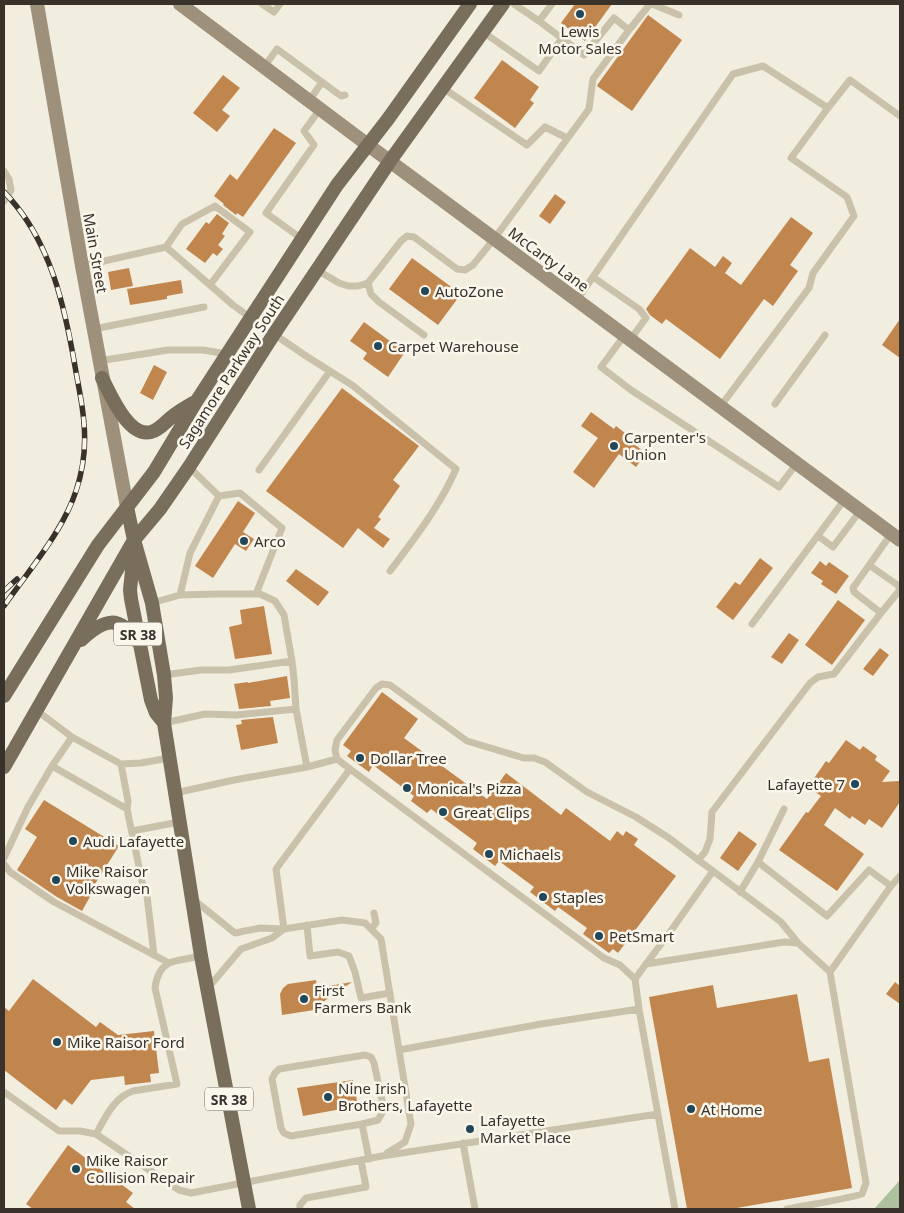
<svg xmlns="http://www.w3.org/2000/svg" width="904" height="1213" viewBox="0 0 904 1213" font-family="'Noto Sans',sans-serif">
	<rect width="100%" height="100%" fill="#f2eedf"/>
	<path fill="#adc19f" d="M900 1180V1209H874Z"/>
	<path fill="#c1864e" d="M575 4H612L585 41 561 23Z
		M648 15 682 40 632 111 597 86 598 84Z
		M502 60 539 87 530 100 534 103 515 128 474 98Z
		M223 75 240 88 222 110 230 116 217 132 193 113Z
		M274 128 296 143 243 217 237 213 236 215 223 205 224 204 214 196 230 174 237 180Z
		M555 194 566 202 550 224 539 216Z
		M217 214 229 223 222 234 225 236 218 245 223 249 217 256 213 253 205 263 186 249 206 222 209 224Z
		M791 217 813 233 790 265 798 271 773 306 764 299 720 359 666 319 662 324 650 315 646 309 690 248 715 267 723 256 732 263 725 273 741 285Z
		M412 258 461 294 438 325 389 289Z
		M129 268 133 286 111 290 108 272Z
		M181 280 183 293 167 296V299L130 305 127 289Z
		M900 319V358L882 345Z
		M364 322 405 352 388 377 363 359 367 353 350 341Z
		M154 365 167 372 153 400 140 393Z
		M342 388 419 446 393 480 400 486 378 517 381 519 374 528 390 539 383 548 358 528 343 548 266 491Z
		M591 412 614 429 616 426 625 433 623 436 646 453 636 467 619 454 594 488 573 472 598 438 581 426Z
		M238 501 255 513 243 532 254 539 246 551 235 544 213 578 195 566Z
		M760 558 773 568 733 620 716 607 735 582 740 585Z
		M820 561 826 566 829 562 849 576 836 594 821 584 823 581 811 573Z
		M296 569 329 592 318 606 286 581Z
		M838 600 865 620 832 665 805 645Z
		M264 606 272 654 235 659 229 627 242 624 240 610Z
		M789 633 799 640 782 664 771 657Z
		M880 648 889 655 873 676 863 669Z
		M287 676 290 698 270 701 271 706 239 709 234 684 248 682V683Z
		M382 692 418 719 404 738 487 799 506 773 561 815 566 808 610 841 617 831 623 836 626 831 638 839 634 845 676 876 618 953 613 949 609 953 583 934 587 928 558 907 555 911 530 892 534 887 499 861 495 866 473 849 477 843 431 809 427 813 411 801 414 796 373 765 369 772 347 756 351 751 343 745Z
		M273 717 278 743 241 750 236 725 242 724 241 720Z
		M846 740 860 750 863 746 877 756 875 760 890 771 882 782 900 781V802L882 828 869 819 865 825 852 816 850 819 835 808 824 825 864 854 837 891 779 850 806 812 808 813 821 796 808 787 826 761 829 763Z
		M44 800 119 846 95 884 96 886 82 911 57 897 17 870 37 837 25 829Z
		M739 831 757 844 738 871 720 858Z
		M33 979 96 1027 100 1022 118 1035 154 1031 159 1073 150 1074 151 1082 125 1085 124 1076 91 1080 72 1105 64 1099 56 1110 4 1070V1007L9 1011Z
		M316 980 317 988 352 982 320 1004 321 1009 282 1015 280 994 283 988 288 984Z
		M895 982 900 986V1004L886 994Z
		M713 985 717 1008 797 994 809 1062 829 1058 852 1188 731 1209H687L649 997Z
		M353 1080 358 1106 303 1116 297 1088Z
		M68 1145 133 1193 126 1202 135 1209H33L26 1204Z"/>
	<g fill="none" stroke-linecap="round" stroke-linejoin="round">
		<path stroke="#cac1ab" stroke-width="7" d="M262 4 274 12 280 4
			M514 4 539 21 552 4
			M652 4 679 15
			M539 21 584 55 614 18 629 30
			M483 32 539 71 562 38
			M264 67 277 49 341 96 345 95
			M443 88 527 145 545 127 567 138
			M309 101 322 82
			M4 171 9 179 11 190 4 201
			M302 239 266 213 314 145 304 131 320 109
			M82 266 166 247
			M317 270 339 283 348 286H358L368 283 401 241 407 236 414 237 457 269 465 270 473 265 494 239 589 109 593 79 629 30 650 4
			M593 277 639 309 646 318 630 340
			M368 283 371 294 379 302 424 335
			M210 285 250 232 215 206 182 224 166 247 233 305 251 318
			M577 300 733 74 763 66 828 108 850 80 900 116
			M94 329 204 307
			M274 334 306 356 352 385 456 469C440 506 414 539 390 571
			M624 336 601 367 631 390 779 487 797 463
			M99 361 168 350H203L227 354
			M775 404 825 335
			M720 407 809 288 813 273 854 216 847 197 791 158 828 108
			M259 470 330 371
			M219 496 240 493 282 528 256 594
			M818 536 833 547 860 511
			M869 565 899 586V591L881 613 854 592 853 588 891 534
			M152 603 180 595 190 553 219 496 189 467
			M752 624 845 499
			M164 675 201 670H229L292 661 284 615 275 601 260 594H217L180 595
			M36 710 72 737 121 764 141 763 169 758
			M164 723 205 714 236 715 296 709 294 679 292 661
			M337 759 335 750 337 740 376 688 382 684 390 685 467 741 524 758H534L545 762 587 792 636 817 669 838 781 922 798 943
			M121 764 128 801 127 809 143 886 147 896 154 955
			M52 766 127 809
			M350 769 604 958 620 965 635 979
			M175 793 234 780 307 767 296 709
			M784 809 758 862 827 916 869 870 891 886
			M132 831 179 822
			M4 858 28 807 52 766 72 737
			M698 860 705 852 710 839 712 812 810 683 818 677 834 674 881 613
			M4 864 10 872 54 902 169 963
			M740 892 758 862
			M194 900 235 933 260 928 284 929 342 920 365 923 381 939 411 1124 405 1142 387 1153
			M307 925 310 956 338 952 349 956 355 972 361 998 390 993
			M284 929 276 869 350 769 337 759 307 767
			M371 929 376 923 374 913
			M646 964 670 932 713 871
			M830 972 891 886 900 876
			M208 988 241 949 272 938 284 929
			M399 1050 541 1024 639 1009
			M4 1092 59 1131H80L96 1134 179 1190 191 1193 382 1156 658 1114
			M380 1092 405 1087
			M362 1124 291 1136 284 1133 281 1128 272 1079 275 1073 279 1069 365 1055 371 1057 374 1063 383 1105 382 1113 378 1120 362 1124 369 1159
			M96 1134C105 1118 114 1097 133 1091L177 1084 155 988C156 979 160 968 169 963 175 960 193 958 201 956
			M463 1143 475 1209
			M300 1209V1205L306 1198 366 1187 361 1160
			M675 1209 639 1009 635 979 646 964 784 942 798 943 830 972 866 1183 862 1194C837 1201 812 1204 787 1209"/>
		<path stroke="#9e917c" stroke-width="14" d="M37 4 82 266 127 507
			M180 4 368 145 900 540"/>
		<path stroke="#796d5c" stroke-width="14" d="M102 378C110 393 128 438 151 432 160 430 166 421 173 416 179 411 186 407 193 403
			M127 507 134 540 152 603 164 675 166 698 164 723 201 956 249 1209
			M134 551 130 590 131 599 151 700 156 713 164 723
			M81 640C104 619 119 614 138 642
			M4 696 98 545 154 472 196 402 337 185 388 119 470 4
			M4 767 134 540 160 509 189 467 274 334 390 161 503 4"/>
		<defs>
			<path id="rail" d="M4 192C51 240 65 307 76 372 79 389 83 407 84 424 86 446 83 470 76 491 62 533 29 570 4 606
				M4 591 17 579"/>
		</defs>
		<use href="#rail" stroke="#38322a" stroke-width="5.5"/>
		<use href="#rail" stroke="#faf6ec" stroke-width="4" stroke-dasharray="11" stroke-linecap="butt"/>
	</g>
	<g fill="#214758" stroke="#faf6ec" stroke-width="2">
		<circle cx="580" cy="14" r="5"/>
		<circle cx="425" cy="291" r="5"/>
		<circle cx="378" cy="346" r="5"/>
		<circle cx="614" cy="446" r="5"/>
		<circle cx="244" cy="541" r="5"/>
		<circle cx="360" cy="758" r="5"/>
		<circle cx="855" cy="784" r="5"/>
		<circle cx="407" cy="788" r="5"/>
		<circle cx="443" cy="812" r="5"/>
		<circle cx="73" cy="841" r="5"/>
		<circle cx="489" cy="854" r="5"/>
		<circle cx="56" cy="880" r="5"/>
		<circle cx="543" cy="897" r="5"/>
		<circle cx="599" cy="936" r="5"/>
		<circle cx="304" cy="999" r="5"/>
		<circle cx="57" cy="1042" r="5"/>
		<circle cx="328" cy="1097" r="5"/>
		<circle cx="691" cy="1109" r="5"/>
		<circle cx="470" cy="1129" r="5"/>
		<circle cx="76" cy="1169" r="5"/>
	</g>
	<g text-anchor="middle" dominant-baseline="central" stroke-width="5" stroke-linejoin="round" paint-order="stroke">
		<g fill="#faf6ec" stroke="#726d64" stroke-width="1">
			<rect x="114" y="622.5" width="48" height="23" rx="4"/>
			<rect x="205" y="1087.5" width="48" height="23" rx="4"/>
		</g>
		<g font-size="14" font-weight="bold" fill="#38322a">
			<text x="138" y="634">SR 38</text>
			<text x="229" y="1099">SR 38</text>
		</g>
		<g font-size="15" fill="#38322a" stroke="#faf6ec" text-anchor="start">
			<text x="580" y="31" text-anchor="middle">Lewis<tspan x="580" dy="17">Motor Sales</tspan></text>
			<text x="435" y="291">AutoZone</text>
			<text x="388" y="346">Carpet Warehouse</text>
			<text x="624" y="437">Carpenter's<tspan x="624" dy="17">Union</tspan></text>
			<text x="254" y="541">Arco</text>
			<text x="370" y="758">Dollar Tree</text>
			<text x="845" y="784" text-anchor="end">Lafayette 7</text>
			<text x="417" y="788">Monical's Pizza</text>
			<text x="453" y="812">Great Clips</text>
			<text x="83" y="841">Audi Lafayette</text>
			<text x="499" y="854">Michaels</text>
			<text x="66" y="871">Mike Raisor<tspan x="66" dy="17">Volkswagen</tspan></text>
			<text x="553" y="897">Staples</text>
			<text x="609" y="936">PetSmart</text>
			<text x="314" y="990">First<tspan x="314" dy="17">Farmers Bank</tspan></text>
			<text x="67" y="1042">Mike Raisor Ford</text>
			<text x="338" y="1088">Nine Irish<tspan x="338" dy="17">Brothers, Lafayette</tspan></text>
			<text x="701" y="1109">At Home</text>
			<text x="480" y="1120">Lafayette<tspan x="480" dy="17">Market Place</tspan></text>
			<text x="86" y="1160">Mike Raisor<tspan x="86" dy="17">Collision Repair</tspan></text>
		</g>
		<g font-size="15" fill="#38322a" stroke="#faf6ec">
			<text transform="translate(96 253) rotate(80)">Main Street</text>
			<text transform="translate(549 259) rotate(37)">McCarty Lane</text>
			<text transform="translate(231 371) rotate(-57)">Sagamore Parkway South</text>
		</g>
	</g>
	<rect width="904" height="1213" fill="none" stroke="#38322a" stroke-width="10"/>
</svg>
